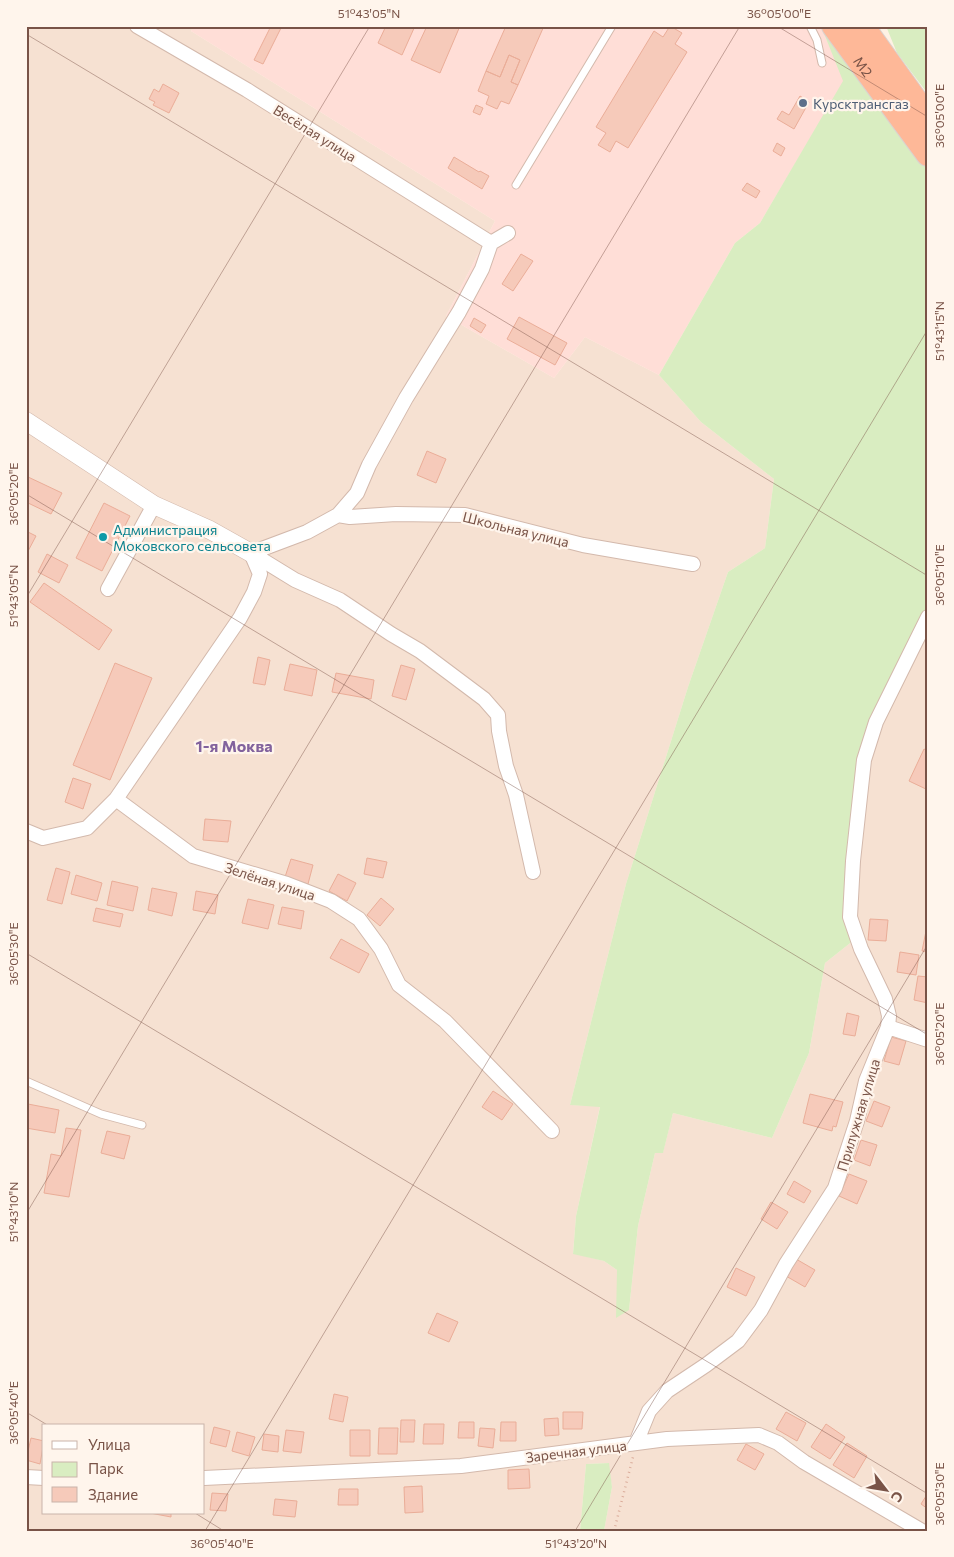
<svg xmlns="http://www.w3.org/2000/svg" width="954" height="1557" viewBox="0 0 954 1557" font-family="Commissioner,sans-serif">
	<rect width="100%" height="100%" fill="#fef1e4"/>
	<path fill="#f6e1d2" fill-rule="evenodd" d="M26 26H194L191 31 495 221 446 316 554 378 585 337 659 375 701 422 774 479 765 548 728 572 688 687 626 884 570 1105 600 1106 576 1216 573 1253 604 1261 617 1270 629 1310 638 1226 655 1153 663 1152 673 1113 772 1138 809 1053 825 963 854 940 861 759 928 613V1531H604L612 1487 608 1463 586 1464 580 1531H26ZM44 1426H204V1513H44Z"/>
	<path fill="#ffded7" d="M194 26H821L844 81 760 223 735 243 659 375 585 337 554 378 446 316 495 221 191 31Z"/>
	<path fill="#d9edc1" d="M821 26H838L928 152V613L861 759 854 940 825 963 809 1053 772 1138 673 1113 663 1153H655L638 1226 629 1310 616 1318 617 1270 604 1261 573 1254 576 1216 600 1107 570 1105 626 884 688 687 728 572 765 548 774 479 701 422 659 375 735 243 760 223 843 81Z
		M886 26H928V94L897 53Z
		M609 1463 612 1487 604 1531H580L586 1464Z"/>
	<path fill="#f6caba" stroke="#eaad98" d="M271 26 281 28 263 64 254 60Z
		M386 26H415L402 55 378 43Z
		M427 26H460L440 73 411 60Z
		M506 26H544L518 85 511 82 520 60 509 55 500 77 486 71Z
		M670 26 682 33 675 44 687 52 628 148 616 141 610 152 598 145 606 133 596 127 654 31 663 37Z
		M509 55 520 60 511 82 518 85 509 104 501 101 497 109 486 104 489 96 478 91 486 71 500 77Z
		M163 84 179 93 169 113 153 105 155 102 149 99 154 89 159 92Z
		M800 96 809 102 794 129 777 119 782 111 789 115Z
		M476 105 483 108 480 115 473 112Z
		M777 143 785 148 781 156 773 151Z
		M454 157 479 172 480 171 489 176 482 189 448 168Z
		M747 183 760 191 756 198 742 190Z
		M521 254 533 261 513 291 502 284Z
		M519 317 567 343 555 365 507 339Z
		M474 318 486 325 481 333 470 326Z
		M427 451 446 459 436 483 417 475Z
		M26 476 62 493 51 514 26 502Z
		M104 503 130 516 102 571 76 558Z
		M26 531 36 536 26 555Z
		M47 554 68 565 59 583 38 572Z
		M44 583 112 630 99 650 30 602Z
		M258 657 270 660 265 685 253 683Z
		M115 663 152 678 110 780 73 765Z
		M290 664 317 670 312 696 284 690Z
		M401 665 415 669 406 700 392 696Z
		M336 673 374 680 371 699 332 692Z
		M924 749 928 751V790L909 781Z
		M73 778 91 784 83 809 65 802Z
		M205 819 231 821 228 842 203 840Z
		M367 858 387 862 383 878 364 874Z
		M291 859 313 865 308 884 285 877Z
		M56 868 70 872 62 904 47 900Z
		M338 874 356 883 347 901 329 891Z
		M76 875 102 883 97 901 71 894Z
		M112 881 138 887 133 911 107 905Z
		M152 888 177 893 172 916 148 910Z
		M196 891 218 895 215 914 193 910Z
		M381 898 394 909 380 926 367 915Z
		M248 899 274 905 268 929 242 923Z
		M282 907 304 911 301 929 278 924Z
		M96 908 123 914 120 927 93 921Z
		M870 919 888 920 886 941 868 940Z
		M926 931H928V952L922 951Z
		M341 939 369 954 359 973 330 958Z
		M900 952 919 955 916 975 897 972Z
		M918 976 928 977V1003L914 1000Z
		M847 1013 859 1016 855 1036 843 1034Z
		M891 1037 906 1041 899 1065 884 1061Z
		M493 1091 513 1104 502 1120 482 1107Z
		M810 1094 843 1102 836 1127 833 1126 832 1131 803 1123Z
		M874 1101 890 1107 882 1127 866 1121Z
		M28 1104 59 1110 55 1133 26 1128Z
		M66 1128 81 1130 69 1197 44 1193 51 1154 61 1156Z
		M107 1131 130 1136 124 1159 101 1153Z
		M861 1140 877 1145 870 1166 854 1160Z
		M849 1174 867 1181 857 1204 839 1196Z
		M794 1181 811 1191 804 1203 787 1194Z
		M771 1202 788 1212 777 1229 761 1219Z
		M796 1259 815 1270 805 1287 786 1276Z
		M736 1268 755 1277 746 1296 727 1287Z
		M437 1313 458 1322 449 1342 428 1333Z
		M334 1394 348 1397 343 1422 329 1419Z
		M563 1412H583L582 1429H563Z
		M786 1412 806 1423 797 1441 776 1429Z
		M558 1418 559 1435 545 1436 544 1419Z
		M401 1420H415L414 1442H400Z
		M459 1422H474V1438H458Z
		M501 1422H516V1441H500Z
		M424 1424H444L443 1444H423Z
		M826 1424 845 1437 830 1459 811 1447Z
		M214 1427 230 1431 226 1447 210 1443Z
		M379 1428H398L397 1454H378Z
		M480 1428 495 1429 493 1448 478 1446Z
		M286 1430 304 1432 301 1453 283 1451Z
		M350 1430H370V1456H350Z
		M237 1432 255 1437 249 1456 232 1451Z
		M264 1434 279 1436 278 1452 262 1450Z
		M31 1438 44 1441 40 1464 26 1460Z
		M847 1443 867 1456 854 1478 833 1465Z
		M746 1444 764 1454 755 1470 737 1460Z
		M529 1469 530 1488 508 1489V1470Z
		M422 1486 423 1512 405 1513 404 1487Z
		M339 1489H358V1505H338Z
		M212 1493 228 1494 226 1511 210 1510Z
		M928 1493V1509L921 1504Z
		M275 1499 297 1501 295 1517 273 1515Z
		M150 1513H171V1517Z"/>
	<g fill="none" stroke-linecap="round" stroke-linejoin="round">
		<defs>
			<path id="service" d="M810 26 817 40 822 63
				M516 185 612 26
				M26 1081 101 1114 142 1125"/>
			<path id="minor" d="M137 26 247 90 491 243
				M508 233 491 243 482 269 459 312 406 398 369 465 357 493 338 515 307 532 251 553 295 580 340 600 391 634 420 651 484 699 498 715 499 731 506 766 516 795 533 872
				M338 515 350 517 396 514 465 515 583 545 693 564
				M108 589 154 505
				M116 799 193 856 287 884 331 901 359 919 381 949 399 985 445 1021 552 1131
				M26 831 43 838 87 828 116 799 240 618 254 592 260 574 251 553
				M888 1027 928 1040
				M636 1443 649 1411 667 1391 706 1365 738 1341 761 1310 786 1264 835 1188 857 1121 866 1081 888 1027 889 1016 885 999 861 949 850 917 853 861 864 760 876 722 928 617
				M26 1477 44 1478
				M204 1478 461 1466 667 1439 759 1435 778 1443 804 1462 922 1531"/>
			<path id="tertiary" d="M26 421 154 505 210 530 251 553"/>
			<g id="trunk">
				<path id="s1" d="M834 26 928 154"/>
				<path d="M862 26 928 118"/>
			</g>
		</defs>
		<use href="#service" stroke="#d3b9ac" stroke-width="9"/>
		<use href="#minor" stroke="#d3b9ac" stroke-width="16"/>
		<use href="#tertiary" stroke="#d3b9ac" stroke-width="19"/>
		<use href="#trunk" stroke="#dcd2cf" stroke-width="26"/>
		<path stroke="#dbad9c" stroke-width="2.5" stroke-dasharray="1 4" stroke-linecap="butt" d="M614 1531 633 1457"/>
		<use href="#service" stroke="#fff" stroke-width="7"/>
		<use href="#minor" stroke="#fff" stroke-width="14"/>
		<use href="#tertiary" stroke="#fff" stroke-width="18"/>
		<use href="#trunk" stroke="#feb898" stroke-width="24"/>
	</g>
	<path fill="none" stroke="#795347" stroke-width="1" stroke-opacity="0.45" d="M777 26 928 117M26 34 928 576M26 494 928 1035M26 598 370 26M26 953 928 1494M26 1214 740 26M26 1412 49 1426M195 1513 224 1531M205 1531 928 329M575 1531 928 944"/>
	<circle fill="#5c6f8a" stroke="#fff5ec" stroke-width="2" cx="803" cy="103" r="5"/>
	<circle fill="#0f9aa8" stroke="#fff5ec" stroke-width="2" cx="103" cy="537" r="5"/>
	<g text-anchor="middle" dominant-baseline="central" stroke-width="4.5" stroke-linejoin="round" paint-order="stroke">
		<g font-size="14" fill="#795347" stroke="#fff5ec">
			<text stroke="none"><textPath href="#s1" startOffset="50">М2</textPath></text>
			<text transform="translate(315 133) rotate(32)">Весёлая улица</text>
			<text transform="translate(516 529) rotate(14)">Школьная улица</text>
			<text transform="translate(270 881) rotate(18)">Зелёная улица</text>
			<text transform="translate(858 1115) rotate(-73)">Прилужная улица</text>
			<text transform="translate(576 1451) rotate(-7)">Заречная улица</text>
		</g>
		<g font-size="14" fill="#4e5e75" stroke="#fff5ec" text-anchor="start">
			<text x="813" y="103">Курсктрансгаз</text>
		</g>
		<g font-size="14" fill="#0d838f" stroke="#fff5ec" text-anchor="start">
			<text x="113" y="529">Администрация<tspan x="113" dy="16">Моковского сельсовета</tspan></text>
		</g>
		<g font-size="16" font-weight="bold" fill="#82629d" stroke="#fff5ec">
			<text x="234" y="745">1-я Моква</text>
		</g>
	</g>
	<rect width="954" height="1557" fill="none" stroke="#fff5ec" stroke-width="55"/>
	<rect x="42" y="1424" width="162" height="90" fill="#fff5ec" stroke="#c9b4aa"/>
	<rect x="52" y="1441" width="25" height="8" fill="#ffffff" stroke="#c9b4aa"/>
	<text x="88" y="1450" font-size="15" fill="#795347">Улица</text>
	<rect x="52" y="1462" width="25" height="15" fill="#d9edc1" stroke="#c9b4aa"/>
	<text x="88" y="1474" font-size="15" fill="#795347">Парк</text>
	<rect x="52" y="1487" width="25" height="15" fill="#f6caba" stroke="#c9b4aa"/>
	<text x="88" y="1500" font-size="15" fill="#795347">Здание</text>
	<g transform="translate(886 1490) rotate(121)" stroke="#fff5ec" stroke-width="4" paint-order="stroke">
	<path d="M0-4L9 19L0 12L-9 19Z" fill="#795347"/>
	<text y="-8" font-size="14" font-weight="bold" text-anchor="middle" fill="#795347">С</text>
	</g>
	<rect x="28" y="28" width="898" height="1502" fill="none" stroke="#795347" stroke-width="2"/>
	<g font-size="12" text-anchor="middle" fill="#795347">
		<text x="369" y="18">51°43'05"N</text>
		<text x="779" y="18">36°05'00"E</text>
		<text transform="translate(940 116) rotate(-90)" y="4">36°05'00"E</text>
		<text transform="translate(940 331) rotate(-90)" y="4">51°43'15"N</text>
		<text transform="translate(14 494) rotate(-90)" y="4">36°05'20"E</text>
		<text transform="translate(940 575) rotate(-90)" y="4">36°05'10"E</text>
		<text transform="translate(14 596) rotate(-90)" y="4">51°43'05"N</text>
		<text transform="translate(14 954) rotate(-90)" y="4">36°05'30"E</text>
		<text transform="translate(940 1034) rotate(-90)" y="4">36°05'20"E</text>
		<text transform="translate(14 1212) rotate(-90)" y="4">51°43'10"N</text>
		<text transform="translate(14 1413) rotate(-90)" y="4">36°05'40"E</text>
		<text transform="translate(940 1494) rotate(-90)" y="4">36°05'30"E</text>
		<text x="222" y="1548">36°05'40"E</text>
		<text x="576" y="1548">51°43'20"N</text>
	</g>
</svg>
